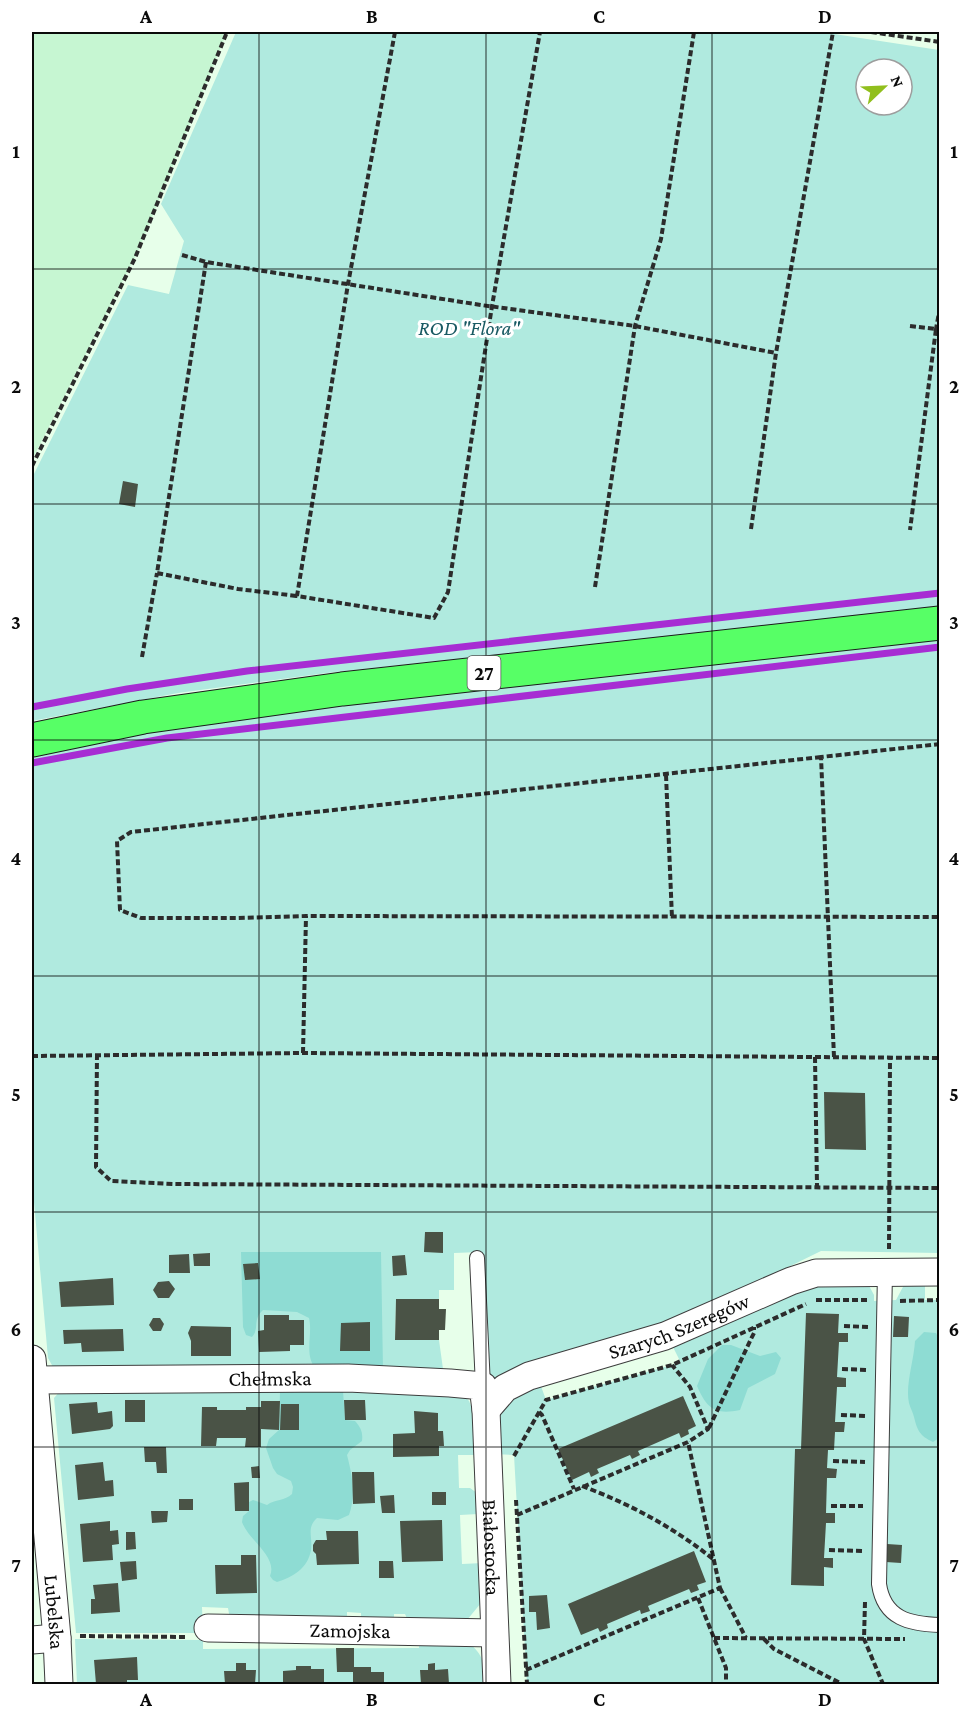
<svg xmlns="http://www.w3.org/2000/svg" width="971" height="1716" viewBox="0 0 971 1716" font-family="'Crimson Pro',serif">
	<rect width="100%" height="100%" fill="#e7ffea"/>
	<path fill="#c6f6d2" d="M32 32H227L139 249 32 460Z"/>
	<path fill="#b0eadf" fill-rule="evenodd" d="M236 32H821L939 50V607L327 673 178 693 32 721V478L128 285 169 294 184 241 161 204ZM866 69H902V105H866Z
		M939 637V1253L821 1251 666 1327 487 1384 480 1252 454 1253V1290H439V1299H396L395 1339 439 1340 443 1369 53 1367 48 1358 32 1180V754L148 732 273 712Z
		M813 1279 867 1282 874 1295V1301L896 1300 904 1285 925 1280V1300H940L939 1684H527L514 1455 493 1454V1427L504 1405 538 1378 546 1400 672 1365 680 1361 670 1341Z
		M61 1390 462 1393 469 1401 472 1408 475 1455H458L459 1488H470L477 1493 478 1514 460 1515 462 1564 483 1563 481 1603 467 1620 409 1623 405 1614H394V1618H361V1613L347 1612V1617L230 1619 228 1608 202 1607 203 1633H76L54 1398Z
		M75 1639 203 1640V1649L419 1648V1640L468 1643C484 1653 485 1668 488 1684H77Z"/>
	<path fill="#8edcd3" d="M241 1252H381L383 1369 315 1368C304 1354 313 1334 309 1318L297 1312 263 1310C252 1320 260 1328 252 1337L246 1335 243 1327Z
		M924 1332 936 1333 939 1339V1438L933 1442C920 1436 917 1430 914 1417 913 1412 910 1408 909 1403 905 1386 914 1360 915 1341Z
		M722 1345H731L760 1356 776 1352 781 1358 775 1374 748 1388 740 1410C715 1415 707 1409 697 1386L708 1359Z
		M280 1391H343L345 1420 355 1421C361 1428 363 1432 362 1441L350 1450 347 1455C352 1474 356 1496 349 1515L338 1520 317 1518C306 1528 313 1537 311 1550 308 1568 293 1577 277 1582L273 1580 270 1576C278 1556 248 1540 242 1522L243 1516 249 1511V1502L253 1500 267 1505C275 1499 285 1501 292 1494L293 1487 291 1481 277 1474 273 1468 266 1448 269 1439 279 1430Z"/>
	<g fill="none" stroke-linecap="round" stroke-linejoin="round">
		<path stroke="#a72dd3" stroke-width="7" d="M32 707 127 689 247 671 940 593
			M32 763 167 738 940 647"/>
	</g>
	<path fill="#4a5346" d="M123 481 138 484 135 507 119 504Z
		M824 1092 865 1093 866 1150 825 1149Z
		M425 1232H443V1253L424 1252Z
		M210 1253V1266H194L193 1254Z
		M189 1254 190 1273H169V1255Z
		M405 1255 407 1275 393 1276 392 1256Z
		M258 1263 260 1279 245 1280 243 1264Z
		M113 1278 114 1305 61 1307 59 1282Z
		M169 1281 175 1289 169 1298H158L153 1290 158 1282Z
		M396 1299H439V1309H446L445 1330H439V1340H395Z
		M806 1313 839 1314 838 1333H848V1342H839L837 1377 846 1378V1387H837L835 1422H845L844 1432H835L834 1450H828L827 1468 837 1469 836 1478H827L826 1513H835V1523H826L824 1558H833V1568L824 1567V1586L791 1585 795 1449H801Z
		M264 1315H289V1320H304V1345H290V1351L259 1352 258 1331 264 1330Z
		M894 1316 909 1317 908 1337H893Z
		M153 1318H160L164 1324 161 1331H153L149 1325Z
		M370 1322V1351H340L341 1323Z
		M191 1326 231 1327V1356H191V1341L188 1333Z
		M123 1329 124 1351 82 1352 81 1343 64 1344 63 1330Z
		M683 1396 696 1426 688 1430 689 1434 681 1438 679 1433 638 1451 640 1455 632 1459 630 1455 597 1469 599 1473 591 1477 589 1472 572 1480 558 1449Z
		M125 1400H145V1422H125Z
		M344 1400H365L366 1420H345Z
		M261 1401H280L279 1430 261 1429V1447H245L246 1438H217L216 1446H201L202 1407H217V1410H246V1407H261Z
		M97 1402 98 1413 112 1411 113 1426 110 1429 72 1434 69 1404Z
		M281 1404H299V1430H280Z
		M414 1411 438 1413V1431H443L444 1446H439V1456L393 1457V1434L415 1433Z
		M144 1447H166L167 1473H157L156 1462H145Z
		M103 1462 105 1481 113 1480 114 1496 78 1500 75 1465Z
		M259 1466 260 1478H252L251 1467Z
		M352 1472H374L375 1503 353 1504Z
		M249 1482V1511H235L234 1483Z
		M432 1492H446V1505H432Z
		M394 1495 395 1513H382L380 1496Z
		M179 1499H193V1510H179Z
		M151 1511H168L167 1522 152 1523Z
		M442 1520 443 1561 402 1562 400 1521Z
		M110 1521V1531L118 1530 119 1544 112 1545 113 1560 83 1562 80 1524Z
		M326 1531H358L359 1564 317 1565 316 1554 313 1551V1545L316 1540H327Z
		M126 1532H135L136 1549 126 1550Z
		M887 1544 902 1545 901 1563 886 1562Z
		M694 1551 706 1582 697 1585 699 1590 691 1593 689 1589 648 1606 650 1611 641 1614 640 1610 607 1624 608 1628 600 1632 598 1628 581 1635 568 1604Z
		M241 1555H256L257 1593 216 1594 215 1565H241Z
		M136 1561 137 1579 122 1581 120 1562Z
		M379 1561H393L394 1578H379Z
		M118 1583 120 1612 91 1614V1599H95L93 1585Z
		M547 1595 550 1628 537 1630 536 1612H529V1596Z
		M336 1648H354V1667H371V1672H384V1684H353V1672H337Z
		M137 1657 138 1680H127V1684H96L94 1660Z
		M236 1663H246V1670H256L255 1684H225L224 1671H236Z
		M435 1663V1670L448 1669 449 1684H421L420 1670H428V1664Z
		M296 1666H311V1669H324V1684H283V1671L296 1670Z"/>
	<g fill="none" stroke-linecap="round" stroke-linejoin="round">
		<defs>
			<path id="service" d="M477 1258 483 1386
				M885 1272 879 1584C884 1619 910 1624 940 1625"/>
			<g id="minor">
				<path id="s1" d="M32 1359 57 1638 59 1684"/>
				<path id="s2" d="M33 1380 348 1378 450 1383 483 1386 486 1410 497 1684"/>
				<path id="s3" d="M486 1410 505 1388 529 1376 665 1336 791 1281 816 1273 940 1272"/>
				<path id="s4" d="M208 1628 494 1633"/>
				<path d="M32 1640 57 1638"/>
			</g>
			<path id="primary" d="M32 740 143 717 342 689 940 623"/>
		</defs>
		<use href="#service" stroke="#3d3d3d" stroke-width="16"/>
		<use href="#minor" stroke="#3d3d3d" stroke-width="29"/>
		<use href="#primary" stroke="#1b1b1b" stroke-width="35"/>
		<path stroke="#2c2c2c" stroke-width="4" stroke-dasharray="6 3" stroke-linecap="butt" d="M395 32 348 284 297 596 434 618 448 592 492 306 540 32
			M871 32 940 42
			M182 255 206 262 481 305 635 326 776 353
			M206 262 157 573 238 589 297 596
			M940 307 936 329 940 330
			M910 326 936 329 910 530
			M32 466 135 258 227 32
			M751 529 776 353 833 32
			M595 587 635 326 661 239 694 32
			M142 657 157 573
			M821 757 131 832 117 841 120 910 141 918H238L306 916 940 917
			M666 775 672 918
			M303 1053 306 916
			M97 1054 96 1167 111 1181 174 1184 940 1188
			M32 1056 303 1053 940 1058
			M815 1057 817 1186
			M834 1057 821 757 940 744
			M889 1249 890 1058
			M816 1300H869
			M900 1301 940 1300
			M844 1326 868 1327
			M842 1369 868 1370
			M539 1412 542 1415 574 1489
			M841 1415 866 1416
			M709 1428 751 1339 754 1333V1327
			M514 1456 546 1400 672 1365 806 1304
			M833 1461 865 1462
			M582 1486C630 1504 673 1527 713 1559
			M516 1500 527 1684
			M831 1506H863
			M517 1515 688 1442 708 1429 690 1387 672 1365
			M829 1550 862 1551
			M720 1588 746 1638
			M698 1598 726 1668V1684
			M865 1602 864 1639 883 1684
			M80 1636 186 1637
			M714 1638 905 1639
			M764 1639 774 1649 842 1684
			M526 1670 720 1588 688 1442"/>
		<use href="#service" stroke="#fff" stroke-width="14"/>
		<use href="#minor" stroke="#fff" stroke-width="27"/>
		<use href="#primary" stroke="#57ff66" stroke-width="33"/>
	</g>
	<path fill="none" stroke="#0a0a0a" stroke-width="1.5" stroke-opacity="0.55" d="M259 32V1684M486 32V1684M712 32V1684M32 269H940M32 504H940M32 740H940M32 976H940M32 1212H940M32 1447H940"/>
	<g text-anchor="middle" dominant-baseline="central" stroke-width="6" stroke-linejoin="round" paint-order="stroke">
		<rect fill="#fff" stroke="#545454" stroke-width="1.5" x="467.5" y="656" width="33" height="34" rx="4.5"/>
		<g font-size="20" font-weight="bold" fill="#0a0a0a">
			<text x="484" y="673">27</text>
		</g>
		<g font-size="21" font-style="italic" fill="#195a63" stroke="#fff">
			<text x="469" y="328">ROD "Flora"</text>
		</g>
		<g font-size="21" fill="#0a0a0a" stroke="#fff">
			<text stroke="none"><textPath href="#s3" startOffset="214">Szarych Szeregów</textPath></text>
			<text stroke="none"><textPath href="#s2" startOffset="237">Chełmska</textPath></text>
			<text stroke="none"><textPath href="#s2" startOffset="612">Białostocka</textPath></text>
			<text stroke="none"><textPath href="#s1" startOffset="254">Lubelska</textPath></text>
			<text stroke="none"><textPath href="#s4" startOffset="142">Zamojska</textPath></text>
		</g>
	</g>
	<rect width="971" height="1716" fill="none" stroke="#ffffff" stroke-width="66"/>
	<g transform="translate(884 87) rotate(67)"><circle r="28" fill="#ffffff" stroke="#9d9d9d" stroke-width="1.5"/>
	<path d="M0-4.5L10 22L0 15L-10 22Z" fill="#91bf1d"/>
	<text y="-9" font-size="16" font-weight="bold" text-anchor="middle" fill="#0a0a0a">N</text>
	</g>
	<rect x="33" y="33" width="905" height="1650" fill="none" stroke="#0a0a0a" stroke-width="2"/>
	<g font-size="20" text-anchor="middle" font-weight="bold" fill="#0a0a0a">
		<text x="146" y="23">A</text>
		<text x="372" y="23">B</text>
		<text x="599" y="23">C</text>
		<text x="825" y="23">D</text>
		<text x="16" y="158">1</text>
		<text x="954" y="158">1</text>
		<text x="16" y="393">2</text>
		<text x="954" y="393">2</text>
		<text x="16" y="629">3</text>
		<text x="954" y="629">3</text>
		<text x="16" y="865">4</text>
		<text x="954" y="865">4</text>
		<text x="16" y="1101">5</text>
		<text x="954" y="1101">5</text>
		<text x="16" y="1336">6</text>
		<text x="954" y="1336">6</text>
		<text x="16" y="1572">7</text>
		<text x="954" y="1572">7</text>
		<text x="146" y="1706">A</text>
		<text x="372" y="1706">B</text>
		<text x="599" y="1706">C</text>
		<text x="825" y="1706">D</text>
	</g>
</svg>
